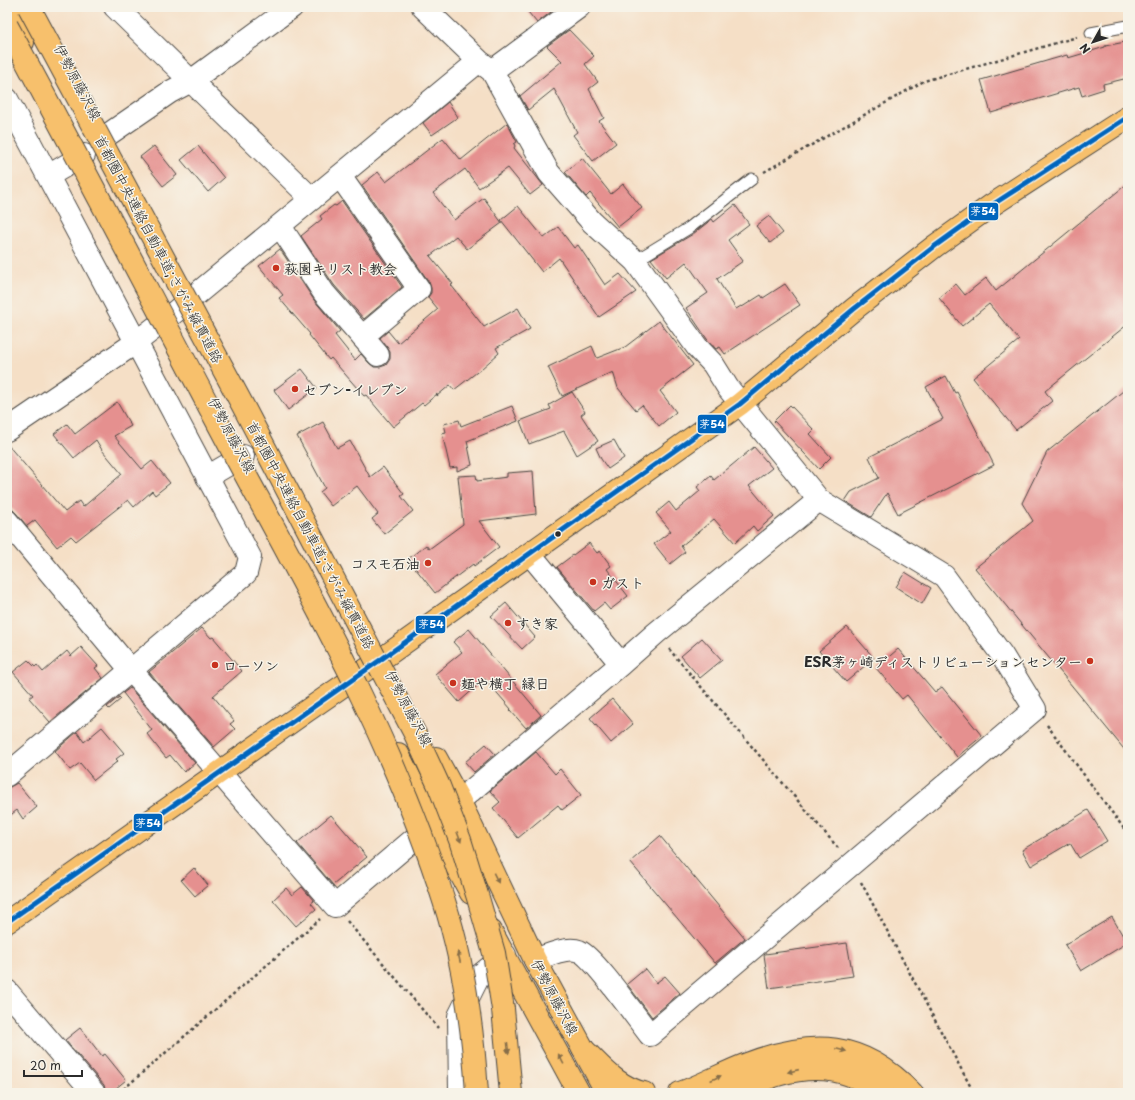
<svg xmlns="http://www.w3.org/2000/svg" width="1135" height="1100" viewBox="0 0 1135 1100" font-family="'Playpen Sans','Klee One',sans-serif">
	<rect width="100%" height="100%" fill="#f7f3e8"/>
	<filter id="ink" filterUnits="userSpaceOnUse"><feTurbulence type="fractalNoise" baseFrequency=".025" numOctaves="2"/><feDisplacementMap in="SourceGraphic" scale="8" xChannelSelector="R" yChannelSelector="G"/><feConvolveMatrix kernelMatrix="1 2 1 2 8 2 1 2 1" color-interpolation-filters="sRGB"/></filter>
	<filter id="wash" filterUnits="userSpaceOnUse"><feTurbulence type="fractalNoise" baseFrequency=".012" numOctaves="4" result="noise"/><feDisplacementMap in="SourceGraphic" scale="16" xChannelSelector="R" yChannelSelector="G"/><feGaussianBlur stdDeviation="0.9" result="paint"/><feColorMatrix in="noise" values="0 0 0 0 0 0 0 0 0 0 0 0 0 0 0 0 0 1.4 0 .05"/><feComposite in="paint" operator="in"/></filter>
	<g filter="url(#wash)">
		<rect width="100%" height="100%" fill="#f5dfc6"/>
		<g id="blocks">
			<path fill="#e5908f" d="M524 7H547L551 12 537 23Z
				M569 30 594 56 585 64 598 82 589 89 604 118 599 121 616 143 593 161 573 135 577 132 554 89 528 110 520 96 562 61 547 46Z
				M1125 42 1128 54V78L1103 84 1104 89 1082 96 1079 87 991 113 981 80 1067 55 1068 58 1105 47V46Z
				M448 102 458 117 432 135 423 123Z
				M507 123 517 142 514 144 515 146 514 148 543 185 530 195 508 168 479 188 465 169 433 193 454 220 484 198 502 223 467 249 456 236 430 256 453 284 451 285 484 327 518 308 530 329 496 348 499 353 481 369 454 390 450 385 437 396V394L424 405 422 403 393 427 366 395 364 396 331 358 329 360 309 335 310 334 279 298 283 295 259 266 280 249 314 300 340 331 335 335 355 360 361 354 369 363 374 367H380L386 365 390 359V352L387 347 380 338 388 331 398 343 438 309 428 297 431 293V288L429 282 362 185 378 172 386 182 443 138 461 160Z
				M154 146 177 175 163 186 140 157Z
				M198 146 224 178 208 192 181 160Z
				M582 158 611 194 623 184 642 208 618 227 590 193 586 197 565 172Z
				M1128 183V324L1045 391 1052 401 1016 430 973 378 1019 340 989 304 962 326 939 298 956 284 965 295 986 278 996 291Z
				M342 201 402 287 364 319 334 285 301 236 322 219 320 216 334 205 336 206Z
				M735 205 749 224 728 240 743 261 717 279 736 309 741 306 742 307 761 295 763 298 785 284 800 305 725 354 720 347 716 349 707 339 686 308 708 293 686 262 666 278 651 259 693 234 712 219 714 222Z
				M518 206 544 238 558 227 574 248 578 245 605 285 620 274 636 292 599 317 559 258 542 272 501 220Z
				M769 216 783 233 770 243 756 226Z
				M659 321 693 365 660 391 676 412 659 426 642 405 636 410 618 388 613 372 562 396 548 367 592 346 597 358 625 347Z
				M302 369 317 388 288 410 274 390Z
				M946 376 955 393 957 392 994 465 898 514 887 493 871 517 845 501 851 492 879 478 869 457 943 419 926 387Z
				M1128 387V754L975 568 1033 521 1022 503 1047 452Z
				M572 392 585 412 581 415 598 441 577 455 564 431 529 444 520 421 551 409 549 405Z
				M117 402 131 426 114 436 142 469 152 461 170 483 155 495 152 491 134 507 128 500 76 541 71 536 57 547 35 520 27 526 16 513 12 509H7V444L65 512 79 501 83 507 122 474 102 450 96 440 74 458 54 434 67 424 75 434Z
				M790 405 814 430 810 434 831 457 819 469 774 421Z
				M512 406 518 421 467 441 472 465 457 471V467L450 468 442 433 446 432 444 424 459 420 461 426Z
				M323 422 337 448 350 441 370 477 383 467 404 494 401 496 413 511 384 534 372 519 378 514 357 486 331 506 320 492 325 488 297 436Z
				M614 440 624 458 608 469 601 459 596 448Z
				M754 447 772 468 749 486 774 516 757 531 753 526 735 543 714 519 681 546 685 552 670 564 654 544 671 531 656 513 669 502 676 511 700 491 697 487 711 476 714 480Z
				M533 471 536 514 479 521 499 547 474 566 473 564 435 593 408 559 426 545 429 549 463 524 458 476 476 475 477 481 507 477V473Z
				M589 543 597 553 600 551 611 566 607 569 628 596 610 610 604 603 594 611 557 567Z
				M905 572 931 588 922 604 896 587Z
				M506 603 535 637 522 649 491 616Z
				M847 627 874 658 846 682 819 651Z
				M202 628 211 638 213 637 242 671 213 696 234 721 230 724 235 729 214 747 149 672Z
				M469 629 541 715 526 728 510 710 511 709 485 679 459 702 435 674 462 652 453 642Z
				M702 638 722 660 700 678 681 656Z
				M81 647 98 666 95 668 103 678 50 722 29 698 33 695 13 672 28 660 35 667 37 665 43 672 67 651 71 656Z
				M898 649 935 692 942 687 982 736 957 757 907 695 902 699 876 668Z
				M130 688 195 763 184 772 170 755 166 758 147 734 152 730 123 693Z
				M119 697 121 699 109 709 107 707Z
				M612 699 633 724 611 743 590 718Z
				M102 727 124 753 116 759 118 761 94 780 80 763 70 770 55 751 77 732 84 742Z
				M486 744 495 754 474 772 465 762Z
				M536 752 555 774 560 769 581 795 562 810 558 805 518 838 493 808 500 802 490 791Z
				M17 783 37 807 23 819 17 810 7 818V787H10Z
				M1088 810 1107 841 1079 858 1070 843 1031 866 1022 850Z
				M331 815 367 857 333 885 297 843Z
				M660 836 745 938 715 963 630 862Z
				M194 868 208 885 195 896 181 880Z
				M302 887 314 901 311 903 316 909 296 926 273 900 286 888 292 895Z
				M1112 917 1127 943 1081 971 1065 945Z
				M847 943 853 976 769 988 764 955 765 954Z
				M645 969 656 983 665 976 680 993 652 1017 627 984Z
				M80 1028 102 1056 105 1054 126 1080 110 1093H106L104 1085 65 1040Z"/>
		</g>
	</g>
	<g filter="url(#ink)">
		<use href="#blocks" fill-opacity="0" stroke="#494642" stroke-width="1"/>
		<g fill="none" stroke-linecap="round" stroke-linejoin="round">
			<defs>
				<path id="service" d="M1091 33 1128 26
					M635 261 689 228 752 179"/>
				<path id="minor" d="M115 7 312 199
					M423 7 479 61 492 71 549 173 592 222 635 261 697 347 713 364 728 388 819 500 944 576 1002 655 1035 709 650 1035C638 1020 593 956 579 951 567 946 546 956 535 960
					M492 71 579 7
					M191 81 292 7
					M7 99 250 557 246 573 7 775
					M48 176 84 155
					M340 176 419 289 362 337
					M280 226 324 293 378 355
					M7 430 135 343 170 316 479 61
					M207 477 243 456
					M7 521 130 669 335 906 621 664 656 633 819 500
					M530 554 621 664
					M7 991 94 1093
					M460 1093 459 1016 479 976 505 955"/>
				<path id="tertiary" d="M106 136 170 92 191 81"/>
				<path id="primary" d="M7 11 23 42
					M398 754 432 822 471 893
					M436 758 459 800 535 960 607 1093
					M7 922 305 712 383 658 740 404 854 309 935 246 992 205 1128 117
					M491 931 579 1093"/>
				<path id="motorway" d="M503 1009 511 1093
					M583 1049C601 1066 618 1088 644 1093
					M680 1093C703 1085 725 1072 747 1064 813 1039 862 1041 912 1093
					M729 1093C783 1070 831 1053 882 1093"/>
			</defs>
			<use href="#service" stroke="#494642" stroke-width="13"/>
			<use href="#minor" stroke="#494642" stroke-width="24"/>
			<use href="#tertiary" stroke="#494642" stroke-width="24"/>
			<use href="#primary" stroke="#494642" stroke-width="24"/>
			<use href="#motorway" stroke="#494642" stroke-width="24"/>
			<path stroke="#494642" stroke-width="2.5" stroke-dasharray="3 3" stroke-linecap="butt" d="M764 172 924 81 1077 37
				M669 649 838 848
				M1047 725 1128 834
				M861 882 974 1093
				M347 921 438 1028
				M119 1093 320 919"/>
			<use href="#service" stroke="#fff" stroke-width="11"/>
			<use href="#minor" stroke="#fff" stroke-width="22"/>
			<use href="#tertiary" stroke="#fff" stroke-width="22"/>
			<use href="#primary" stroke="#f7c06c" stroke-width="22"/>
			<use href="#motorway" stroke="#f7c06c" stroke-width="22"/>
			<defs>
				<path id="motorway-bridge" d="M29 7 242 404 415 734 439 786 460 840 478 898 494 953 503 1009
					M7 26C83 166 156 307 231 448 310 595 394 741 444 901 464 963 473 1029 477 1093"/>
			</defs>
			<use href="#motorway-bridge" stroke="#494642" stroke-width="24" stroke-linecap="butt"/>
			<use href="#motorway-bridge" stroke="#f7c06c" stroke-width="22"/>
			<defs>
				<path id="bus-1" d="M7 922 383 658 740 404 854 309 935 246 992 205 1128 117"/>
			</defs>
			<use href="#bus-1" stroke="#f7f3e8" stroke-width="8"/>
			<use href="#bus-1" stroke="#0065bd" stroke-width="5"/>
		</g>
		<defs><path id="oneway-solid" d="M-6-.8H1V-3.2L6.5 0L1 3.2V.8H-6Z"/></defs>
		<g fill="#876e48">
			<use href="#oneway-solid" transform="translate(459 837) rotate(69)"/>
			<use href="#oneway-solid" transform="translate(496 878) rotate(64)"/>
			<use href="#oneway-solid" transform="translate(459 957) rotate(-103)"/>
			<use href="#oneway-solid" transform="translate(508 1048) rotate(84)"/>
			<use href="#oneway-solid" transform="translate(841 1050) rotate(14)"/>
			<use href="#oneway-solid" transform="translate(561 1059) rotate(-118)"/>
			<use href="#oneway-solid" transform="translate(793 1071) rotate(167)"/>
			<use href="#oneway-solid" transform="translate(716 1078) rotate(-25)"/>
		</g>
	</g>
	<g fill="#c8321e" stroke="#f7f3e8" stroke-width="1.5">
		<circle cx="276" cy="268" r="4"/>
		<circle cx="295" cy="389" r="4"/>
		<circle cx="428" cy="563" r="4"/>
		<circle cx="593" cy="582" r="4"/>
		<circle cx="508" cy="623" r="4"/>
		<circle cx="1090" cy="661" r="4"/>
		<circle cx="215" cy="665" r="4"/>
		<circle cx="453" cy="683" r="4"/>
	</g>
	<circle fill="#2b2b2b" stroke="#f7f3e8" stroke-width="1.5" cx="558" cy="534" r="3.5"/>
	<g text-anchor="middle" dominant-baseline="central" stroke-width="3" stroke-linejoin="round" paint-order="stroke">
		<g font-size="14" fill="#2b2b2b" stroke="#f7f3e8">
			<text transform="translate(78 82) rotate(62)">伊勢原藤沢線</text>
			<text transform="translate(159 249) rotate(62)">首都圏中央連絡自動車道;さがみ縦貫道路</text>
			<text transform="translate(232 435) rotate(62)">伊勢原藤沢線</text>
			<text transform="translate(311 535) rotate(62)">首都圏中央連絡自動車道;さがみ縦貫道路</text>
			<text transform="translate(409 708) rotate(62)">伊勢原藤沢線</text>
			<text transform="translate(555 997) rotate(62)">伊勢原藤沢線</text>
		</g>
		<g font-size="14" font-weight="bold" fill="#2b2b2b" stroke="#f7f3e8" text-anchor="start">
			<text x="284" y="268">萩園キリスト教会</text>
			<text x="303" y="389">セブン-イレブン</text>
			<text x="420" y="563" text-anchor="end">コスモ石油</text>
			<text x="601" y="582">ガスト</text>
			<text x="516" y="623">すき家</text>
			<text x="1082" y="661" text-anchor="end">ESR茅ヶ崎ディストリビューションセンター</text>
			<text x="223" y="665">ローソン</text>
			<text x="461" y="683">麺や横丁 縁日</text>
		</g>
	</g>
	<g stroke="#f7f3e8" stroke-width="1.5">
		<rect x="968" y="202" width="31" height="19" rx="4" fill="#0065bd"/>
		<rect x="697" y="414" width="30" height="20" rx="4" fill="#0065bd"/>
		<rect x="415" y="615" width="31" height="19" rx="4" fill="#0065bd"/>
		<rect x="133" y="813" width="30" height="19" rx="4" fill="#0065bd"/>
	</g>
	<g font-size="11" text-anchor="middle" font-weight="bold" fill="#fff">
		<text x="983" y="215">茅54</text>
		<text x="712" y="428">茅54</text>
		<text x="431" y="628">茅54</text>
		<text x="148" y="827">茅54</text>
	</g>
	<rect width="1135" height="1100" fill="none" stroke="#f7f3e8" stroke-width="24"/>
	<g transform="translate(1093 42) rotate(231)" stroke="#f7f3e8" stroke-width="3" paint-order="stroke">
	<path d="M0-3L7 15L0 10L-7 15Z" fill="#2b2b2b"/>
	<text y="-6" font-size="11" font-weight="bold" text-anchor="middle" fill="#2b2b2b">N</text>
	</g>
	<path d="M24 1070v6h58v-6" fill="none" stroke="#2b2b2b" stroke-width="2"/>
	<text x="30" y="1070" font-size="12" fill="#2b2b2b" stroke="#f7f3e8" stroke-width="3" paint-order="stroke">20 m</text>
</svg>
